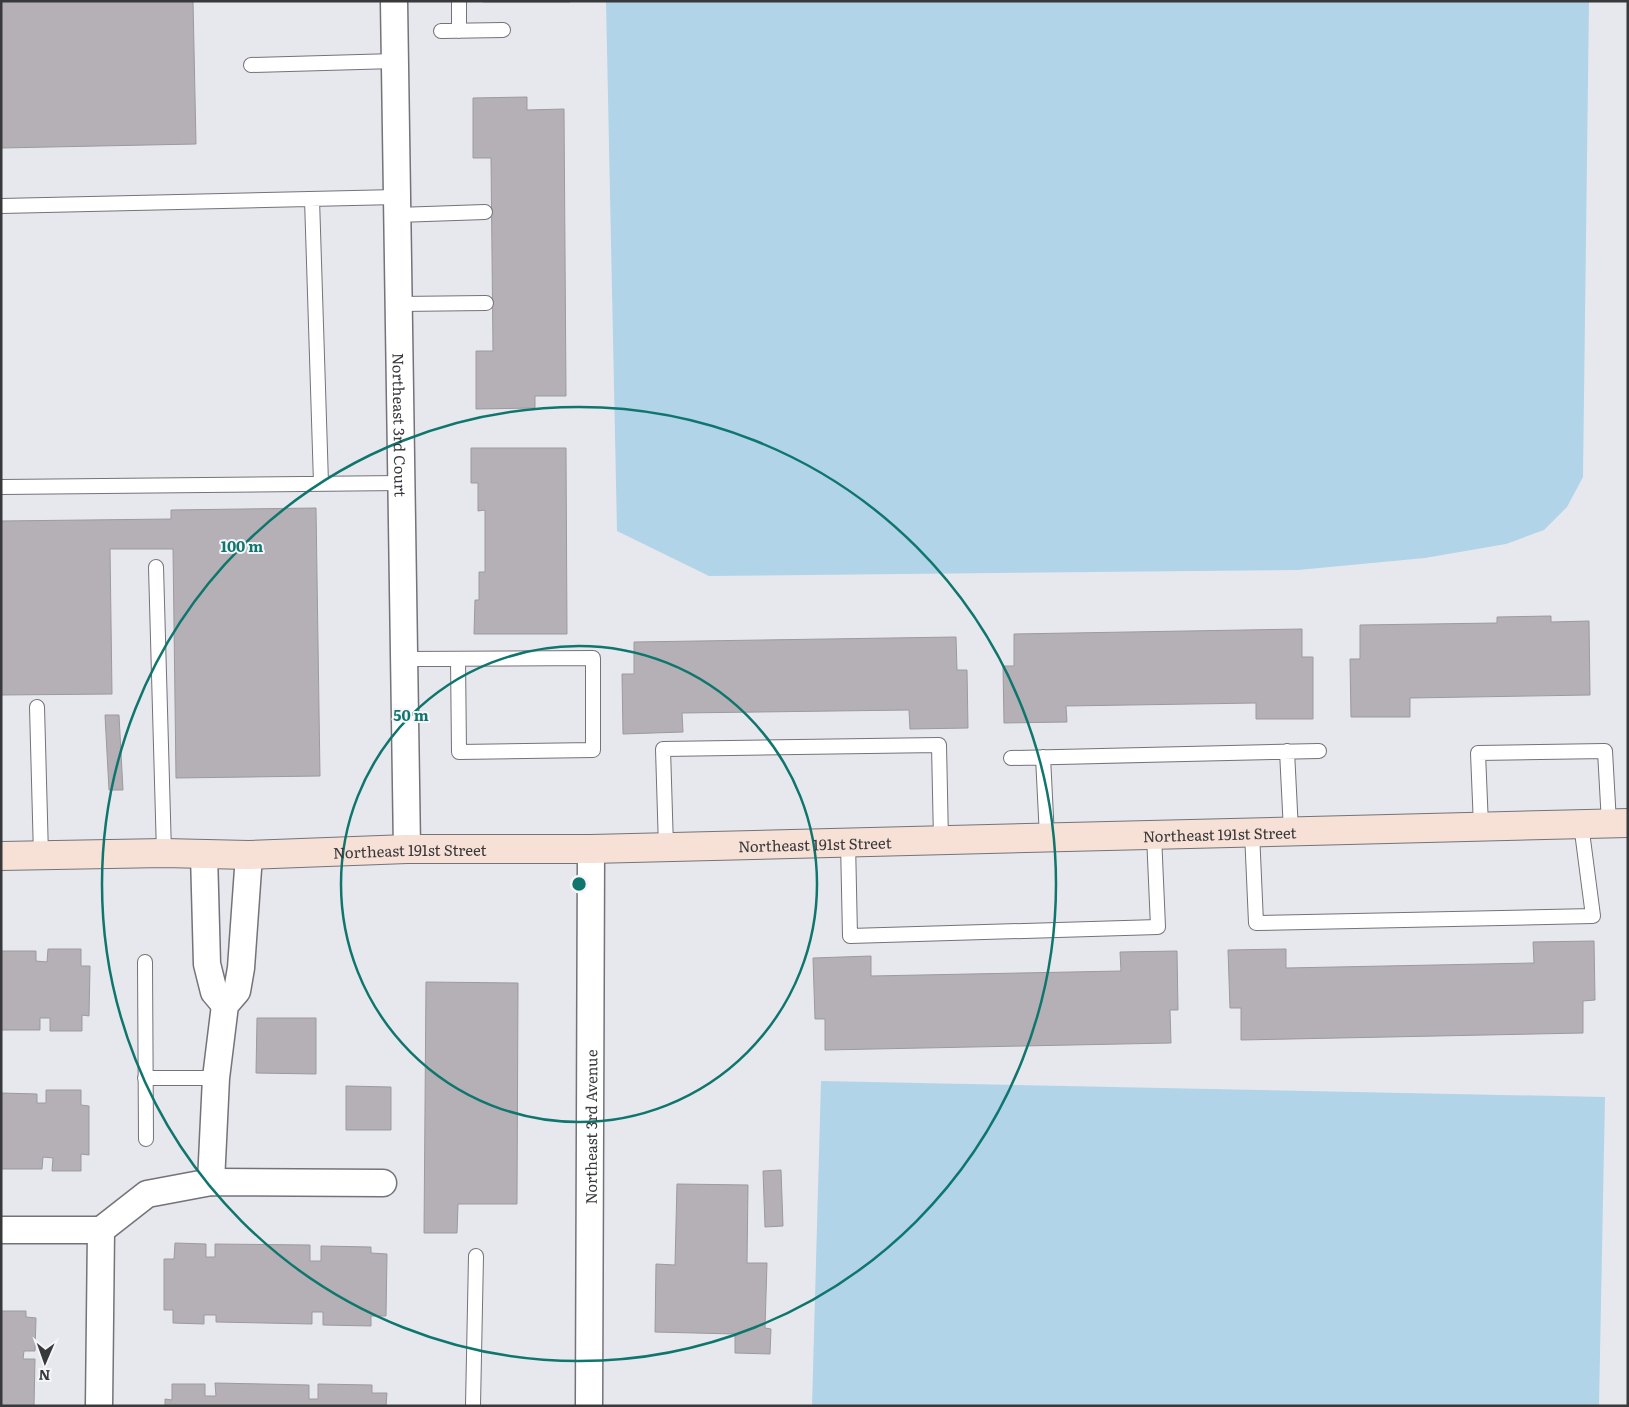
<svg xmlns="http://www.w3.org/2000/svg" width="1629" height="1407" viewBox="0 0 1629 1407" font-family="Literata,serif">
	<rect width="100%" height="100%" fill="#e7e8ed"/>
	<path fill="#b2d4e8" d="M606 1H1589L1583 477 1567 507 1544 530 1506 544 1425 558 1298 570 709 576 617 531Z
		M821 1081 1605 1097 1599 1406H812Z"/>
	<path fill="#b4b0b5" stroke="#9d9a9e" d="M1 1H193L196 144 1 148Z
		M483 1H570V2H483Z
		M527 97V110L564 109 566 396H535V408L476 409V351H493L491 158H473V98Z
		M471 448H566L567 634H474L475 600H479V572H485V510L478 511V483H471Z
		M316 508 320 776 176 778 173 549H110L112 694 1 695V521L171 519V510Z
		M1551 616V622L1589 621 1590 695 1410 698V717H1351L1350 659H1360V625L1497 623V617Z
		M1302 629V657H1313V719H1256V703L1066 706 1067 722 1004 723 1003 666H1014V634Z
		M956 637 957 670H967L968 728 910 729 909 710 682 713 683 732 623 734 622 674H634V642Z
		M105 715H119L123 790H109Z
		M1594 941 1595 1000 1583 1001V1033L1241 1040V1008H1230L1228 950 1286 949V968L1534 963 1533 942Z
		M48 949H81V966H90L89 1016 82 1015V1031H50V1018H40V1030H1V951H36V961L47 962Z
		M1177 951 1178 1010H1170L1171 1043 825 1050V1019H815L813 958 871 956V976L1121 971 1120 952Z
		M426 982 518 983 517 1204H458L457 1233H424Z
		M257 1018H316V1074L256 1073Z
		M346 1086 391 1087V1130H346Z
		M46 1090H81V1105L89 1106V1155L81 1154V1171H52L53 1158 43 1157 42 1169H1V1093L37 1094V1103H46Z
		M781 1170 783 1226 765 1227 763 1171Z
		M677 1184 748 1185 747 1263H767L765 1328 771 1329 770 1354 735 1353V1334L655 1332 656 1264 675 1265Z
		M175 1243 206 1244V1257H215V1244L310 1245V1261H321V1246L371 1247V1253L387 1254 386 1316H371V1326L323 1325V1312H312V1324L216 1322V1315H204V1324L173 1323V1310H164V1259H174Z
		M1 1311H26V1317L36 1318 35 1351H24L23 1359H35L34 1406H1Z
		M215 1383 309 1385V1399H318V1384L372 1385V1393H387L386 1406H165V1399L172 1400V1384H205V1396H216Z"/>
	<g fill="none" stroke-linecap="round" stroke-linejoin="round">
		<defs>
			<path id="lane" d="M459 1V31
				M441 31 503 30
				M251 65 395 61
				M312 199 321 483
				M1 206 397 197
				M397 215 485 212
				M399 304 486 303
				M1 487 401 483
				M156 567 164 853
				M404 659 593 658V750L459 752 458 659
				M37 707 41 855
				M1287 751 1291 831
				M1043 757 1047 837
				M1011 758 1319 751
				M1481 826 1478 753 1605 751 1609 823
				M1252 832 1256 923 1593 916 1581 824
				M848 842 850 936 1158 927 1154 835
				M666 847 663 749 939 745 941 840
				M145 962 146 1139
				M145 1078H216
				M473 1406 476 1256"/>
			<g id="street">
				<path id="s1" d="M394 1 407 849"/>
				<path d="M204 854 207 964 214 992 225 1005"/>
				<path d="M211 1182 216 1078 225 1005 237 991 241 968 249 855"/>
				<path d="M1 1230H101"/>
				<path d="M99 1406 101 1230 147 1194 211 1182 383 1183"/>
				<path id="s2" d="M589 1406 591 849"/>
			</g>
			<g id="secondary">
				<path id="s3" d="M1 856 164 853 249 855 407 849H591L1628 823"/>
			</g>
		</defs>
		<use href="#lane" stroke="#737378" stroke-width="16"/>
		<use href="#street" stroke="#737378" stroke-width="29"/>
		<use href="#secondary" stroke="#737378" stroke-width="30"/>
		<use href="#lane" stroke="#fff" stroke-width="14"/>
		<use href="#street" stroke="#fff" stroke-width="26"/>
		<use href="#secondary" stroke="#f7e0d5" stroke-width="28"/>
	</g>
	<g fill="none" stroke="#0f766e" stroke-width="2.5">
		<circle cx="579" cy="884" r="238"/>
		<circle cx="579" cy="884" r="477"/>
	</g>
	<g text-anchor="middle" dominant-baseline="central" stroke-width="4" stroke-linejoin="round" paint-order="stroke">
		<g font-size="15" fill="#38393b" stroke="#f5f5fa">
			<text stroke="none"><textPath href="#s1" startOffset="424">Northeast 3rd Court</textPath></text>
			<text stroke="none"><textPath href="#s3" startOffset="1219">Northeast 191st Street</textPath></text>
			<text stroke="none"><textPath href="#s3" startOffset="814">Northeast 191st Street</textPath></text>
			<text stroke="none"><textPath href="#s3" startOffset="409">Northeast 191st Street</textPath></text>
			<text stroke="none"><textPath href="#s2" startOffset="279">Northeast 3rd Avenue</textPath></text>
		</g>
	</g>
	<circle cx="579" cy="884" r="8" fill="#0f766e" stroke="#f5f5fa" stroke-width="2.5"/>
	<g font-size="15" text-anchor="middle" font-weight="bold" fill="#0f766e" stroke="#f5f5fa" stroke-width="4" stroke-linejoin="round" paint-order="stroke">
		<text x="242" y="552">100 m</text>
		<text x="411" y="721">50 m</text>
	</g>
	<rect width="1629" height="1407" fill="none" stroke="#38393b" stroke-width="5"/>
	<g transform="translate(45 1362) rotate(182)" stroke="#f5f5fa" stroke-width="4" paint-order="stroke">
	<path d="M0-4L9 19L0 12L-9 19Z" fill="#38393b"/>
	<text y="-8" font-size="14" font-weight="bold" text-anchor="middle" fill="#38393b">N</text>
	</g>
</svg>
